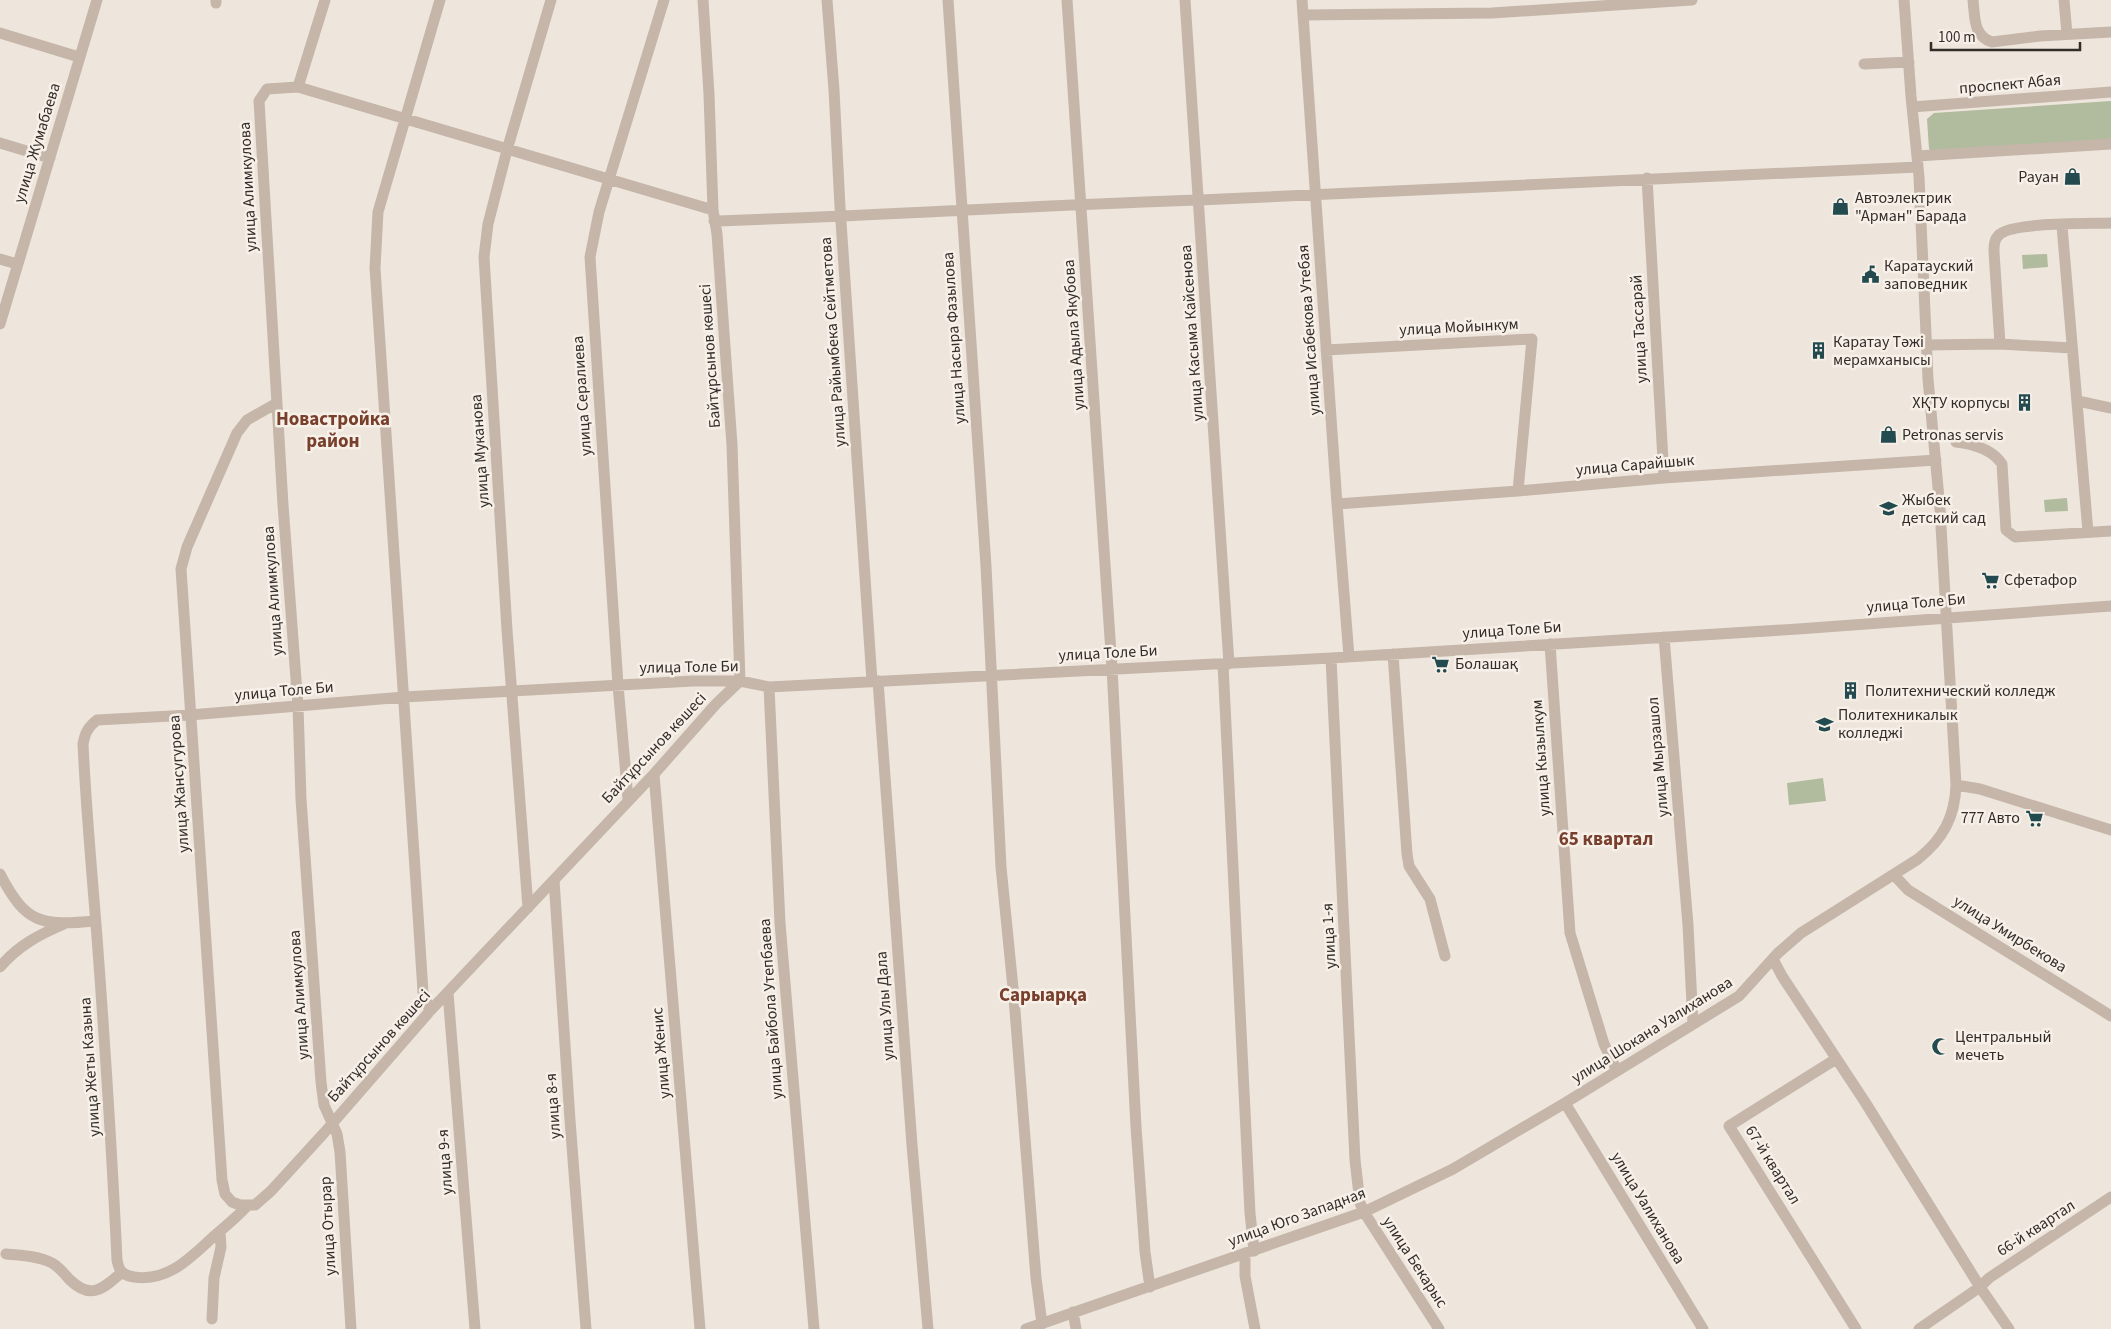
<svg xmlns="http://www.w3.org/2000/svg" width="2111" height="1329" viewBox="0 0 2111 1329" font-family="'Source Sans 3',sans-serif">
	<rect width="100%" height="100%" fill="#eee6dc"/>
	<path fill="#b1bb9e" d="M2111 101V143L1938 155 1929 149 1927 119 1934 113Z
		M2047 254 2048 267 2023 269 2022 255Z
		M2067 498 2068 511 2045 512 2044 500Z
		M1823 778 1826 801 1789 805 1787 783Z"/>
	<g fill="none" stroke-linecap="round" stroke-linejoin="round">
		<path stroke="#c5b6a9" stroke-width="11" d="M827 0 834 90 840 207 872 681
			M948 0 986 566 1001 867 1014 998 1036 1278 1042 1324
			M1067 0 1112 668 1136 1127 1145 1252 1150 1287
			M1185 0 1229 664
			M1302 0 1337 504 1349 657
			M1973 0C1975 17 1973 36 1992 42L2040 36 2111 32
			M2064 0 2067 34
			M216 3V0
			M1304 15 1492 13 1692 0
			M0 33 79 57
			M1864 64 1909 62
			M298 87 325 0
			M1912 107 2111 92
			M0 143 50 158
			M1917 156 2111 144
			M1647 178 1664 478
			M714 221C876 216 1038 205 1200 200L1918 167
			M2062 226 2088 532
			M0 259 17 264
			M0 324 97 0
			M2000 344 1994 252C1994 245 1994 239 2000 234 2015 222 2088 224 2111 223
			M1926 345 2000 344 2072 348
			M1326 350 1532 339 1518 491
			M2078 401 2111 408
			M277 403 247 420 237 433 187 547 181 569 222 1180 225 1194 232 1202 240 1205H255L271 1191 324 1133 430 1011 654 774 716 704 740 681 732 445 717 234 713 210 709 94 703 0
			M1956 442C1974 444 1992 449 2002 464L2006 530 2015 537 2111 531
			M1337 504 1518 491 1664 478 1936 460
			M1664 637 1688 925 1693 1024
			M1550 644 1570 933 1604 1044 1617 1071
			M1393 654 1407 854 1409 866 1430 899 1445 956
			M1331 658 1355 1160 1360 1203 1364 1212 1439 1329
			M1223 664 1250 1213 1254 1251
			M878 681 912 1145 928 1329
			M769 687 780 923 814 1329
			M654 774 700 1329
			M1956 785 1980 789 2111 830
			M628 799 618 685 590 257 599 212 664 0
			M0 874C26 924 41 926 95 921
			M1894 875 1908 890 2111 1016
			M554 880 570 1120 586 1329
			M528 908 507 630 484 257 488 224 507 150 551 0
			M1773 959 1782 976 1865 1102 1980 1287 2009 1329
			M0 967C18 946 38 935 64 924
			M448 993 475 1329
			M430 1011 423 992 418 914 375 268 378 212 440 0
			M1836 1059 1729 1126 1856 1329
			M1565 1103 1703 1329
			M247 1206C237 1217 225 1227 213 1237 190 1258 168 1282 134 1277 122 1275 119 1271 117 1260 112 1152 105 1045 97 937 92 873 86 809 83 744 85 733 88 727 97 720L190 715 404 697 693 681H740L769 687 1331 658 1798 629 2111 606
			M6 1254C20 1255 39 1256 52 1263 59 1267 64 1273 69 1279 90 1300 102 1290 121 1273
			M1245 1254V1276L1255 1329
			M1073 1312 1076 1329
			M212 1319 214 1278 221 1247 220 1232
			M351 1329 340 1152 337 1134 324 1105 321 1082 301 799 298 706 283 505 259 101 267 89 298 87 713 210
			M1026 1329 1364 1212 1453 1169 1565 1103 1739 996 1778 953 1801 933 1918 859C1943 839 1955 817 1956 785L1940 509 1928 379 1919 177 1911 96 1904 0
			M1919 1329 1980 1287 1989 1278 2111 1197"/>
	</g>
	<defs>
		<symbol id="shop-bare" viewBox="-9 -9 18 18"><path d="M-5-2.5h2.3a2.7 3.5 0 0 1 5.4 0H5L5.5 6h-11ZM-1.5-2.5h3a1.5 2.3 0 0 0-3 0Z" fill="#234b4f" stroke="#f7f0e8" stroke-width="2.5" paint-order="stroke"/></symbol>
		<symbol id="civic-bare" viewBox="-9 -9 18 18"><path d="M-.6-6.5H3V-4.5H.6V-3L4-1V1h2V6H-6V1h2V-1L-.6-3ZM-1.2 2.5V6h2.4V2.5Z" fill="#234b4f" stroke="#f7f0e8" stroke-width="2.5" paint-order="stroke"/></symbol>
		<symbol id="building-bare" viewBox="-9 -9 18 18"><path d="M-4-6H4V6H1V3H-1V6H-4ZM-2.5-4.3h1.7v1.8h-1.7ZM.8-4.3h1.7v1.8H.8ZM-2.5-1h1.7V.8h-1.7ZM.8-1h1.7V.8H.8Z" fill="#234b4f" stroke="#f7f0e8" stroke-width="2.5" paint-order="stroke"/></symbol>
		<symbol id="school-bare" viewBox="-9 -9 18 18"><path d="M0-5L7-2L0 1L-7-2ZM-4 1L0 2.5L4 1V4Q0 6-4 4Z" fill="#234b4f" stroke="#f7f0e8" stroke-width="2.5" paint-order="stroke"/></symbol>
		<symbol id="supermarket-bare" viewBox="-9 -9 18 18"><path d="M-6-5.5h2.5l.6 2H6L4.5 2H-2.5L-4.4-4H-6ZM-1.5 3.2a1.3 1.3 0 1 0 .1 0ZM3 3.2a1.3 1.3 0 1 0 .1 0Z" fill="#234b4f" stroke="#f7f0e8" stroke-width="2.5" paint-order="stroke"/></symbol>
		<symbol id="university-bare" viewBox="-9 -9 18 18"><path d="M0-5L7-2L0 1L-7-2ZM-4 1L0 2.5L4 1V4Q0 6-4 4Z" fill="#234b4f" stroke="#f7f0e8" stroke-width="2.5" paint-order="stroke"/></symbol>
		<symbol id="mosque-bare" viewBox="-9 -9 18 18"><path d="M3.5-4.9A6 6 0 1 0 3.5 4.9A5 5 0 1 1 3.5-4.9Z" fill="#234b4f" stroke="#f7f0e8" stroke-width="2.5" paint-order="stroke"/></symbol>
	</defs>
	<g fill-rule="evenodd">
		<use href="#shop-bare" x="2060" y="164" width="25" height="25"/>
		<use href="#shop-bare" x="1828" y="194" width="25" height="25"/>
		<use href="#civic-bare" x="1858" y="262" width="25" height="25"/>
		<use href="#building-bare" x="1806" y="338" width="25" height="25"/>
		<use href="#building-bare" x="2012" y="390" width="25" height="25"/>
		<use href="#shop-bare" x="1876" y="422" width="25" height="25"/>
		<use href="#school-bare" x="1876" y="496" width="25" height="25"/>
		<use href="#supermarket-bare" x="1978" y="568" width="25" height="25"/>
		<use href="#supermarket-bare" x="1428" y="652" width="25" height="25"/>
		<use href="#building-bare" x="1838" y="678" width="25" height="25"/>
		<use href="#university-bare" x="1812" y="712" width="25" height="25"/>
		<use href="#supermarket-bare" x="2022" y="806" width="25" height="25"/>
		<use href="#mosque-bare" x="1928" y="1034" width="25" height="25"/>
	</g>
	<g text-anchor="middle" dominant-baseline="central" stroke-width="5" stroke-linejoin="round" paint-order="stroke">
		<g font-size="16" fill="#332c28" stroke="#f7f0e8">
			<text transform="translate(2010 84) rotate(-5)">проспект Абая</text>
			<text transform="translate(37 143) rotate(-73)">улица Жумабаева</text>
			<text transform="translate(248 187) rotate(-93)">улица Алимкулова</text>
			<text transform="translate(1459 327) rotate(-3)">улица Мойынкум</text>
			<text transform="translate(1639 329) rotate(-93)">улица Тассарай</text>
			<text transform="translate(1309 330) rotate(-94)">улица Исабекова Утебая</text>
			<text transform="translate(1192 333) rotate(-94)">улица Касыма Кайсенова</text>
			<text transform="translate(1074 335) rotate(-94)">улица Адыла Якубова</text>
			<text transform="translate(954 338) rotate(-94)">улица Насыра Фазылова</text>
			<text transform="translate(833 342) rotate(-94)">улица Райымбека Сейтметова</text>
			<text transform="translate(710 356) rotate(-94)">Байтұрсынов көшесі</text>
			<text transform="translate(582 396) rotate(-94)">улица Сералиева</text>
			<text transform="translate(480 451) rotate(-94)">улица Муканова</text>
			<text transform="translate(1635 465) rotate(-5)">улица Сарайшык</text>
			<text transform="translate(273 591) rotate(-94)">улица Алимкулова</text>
			<text transform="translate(1916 603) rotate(-5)">улица Толе Би</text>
			<text transform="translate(1512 630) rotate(-4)">улица Толе Би</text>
			<text transform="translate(1108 653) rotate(-3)">улица Толе Би</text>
			<text transform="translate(689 667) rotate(-1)">улица Толе Би</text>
			<text transform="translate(284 691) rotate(-5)">улица Толе Би</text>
			<text transform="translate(654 748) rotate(-47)">Байтұрсынов көшесі</text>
			<text transform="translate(1658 757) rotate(-95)">улица Мырзашол</text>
			<text transform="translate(1541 758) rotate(-94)">улица Кызылкум</text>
			<text transform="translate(179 784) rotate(-94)">улица Жансугурова</text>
			<text transform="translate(2010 934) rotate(32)">улица Умирбекова</text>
			<text transform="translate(1329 936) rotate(-93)">улица 1-я</text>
			<text transform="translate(299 995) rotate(-94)">улица Алимкулова</text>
			<text transform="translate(885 1006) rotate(-94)">улица Улы Дала</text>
			<text transform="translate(771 1009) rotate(-94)">улица Байбола Утепбаева</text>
			<text transform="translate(1652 1030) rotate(-32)">улица Шокана Уалиханова</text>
			<text transform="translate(379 1046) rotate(-48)">Байтұрсынов көшесі</text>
			<text transform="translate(661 1053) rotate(-95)">улица Женис</text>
			<text transform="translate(90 1067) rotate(-94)">улица Жеты Казына</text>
			<text transform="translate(553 1106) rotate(-94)">улица 8-я</text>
			<text transform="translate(445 1162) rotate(-94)">улица 9-я</text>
			<text transform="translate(1773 1165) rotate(58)">67-й квартал</text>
			<text transform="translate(1648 1208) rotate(59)">улица Уалиханова</text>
			<text transform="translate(1297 1217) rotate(-20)">улица Юго Западная</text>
			<text transform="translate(328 1226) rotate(-93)">улица Отырар</text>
			<text transform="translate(2036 1228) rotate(-33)">66-й квартал</text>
			<text transform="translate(1415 1262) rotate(57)">улица Бекарыс</text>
		</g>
		<g font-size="16" fill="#332c28" stroke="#f7f0e8" text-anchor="start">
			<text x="2059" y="177" text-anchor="end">Рауан</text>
			<text x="1855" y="198">Автоэлектрик<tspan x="1855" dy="18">"Арман" Барада</tspan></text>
			<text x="1884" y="266">Каратауский<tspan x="1884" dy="18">заповедник</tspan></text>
			<text x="1833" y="342">Каратау Тәжі<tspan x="1833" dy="18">мерамханысы</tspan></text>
			<text x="2010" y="403" text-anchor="end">ХҚТУ корпусы</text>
			<text x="1902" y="435">Petronas servis</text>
			<text x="1902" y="500">Жыбек<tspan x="1902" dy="18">детский сад</tspan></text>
			<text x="2004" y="580">Сфетафор</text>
			<text x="1455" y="664">Болашақ</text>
			<text x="1865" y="691">Политехнический колледж</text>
			<text x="1838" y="715">Политехникалык<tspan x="1838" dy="18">колледжі</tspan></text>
			<text x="2020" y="818" text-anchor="end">777 Авто</text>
			<text x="1955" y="1037">Центральный<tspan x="1955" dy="18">мечеть</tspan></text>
		</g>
		<g font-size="19" font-weight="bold" fill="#783f2c" stroke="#f7f0e8">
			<text x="333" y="419">Новастройка<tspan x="333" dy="22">район</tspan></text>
			<text x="1606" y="839">65 квартал</text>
			<text x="1043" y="995">Сарыарқа</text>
		</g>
	</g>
	<path d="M1931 42v8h149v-8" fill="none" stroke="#332c28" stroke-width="2.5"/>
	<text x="1938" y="42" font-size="15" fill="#332c28" stroke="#f7f0e8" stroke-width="4" paint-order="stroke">100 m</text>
</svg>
